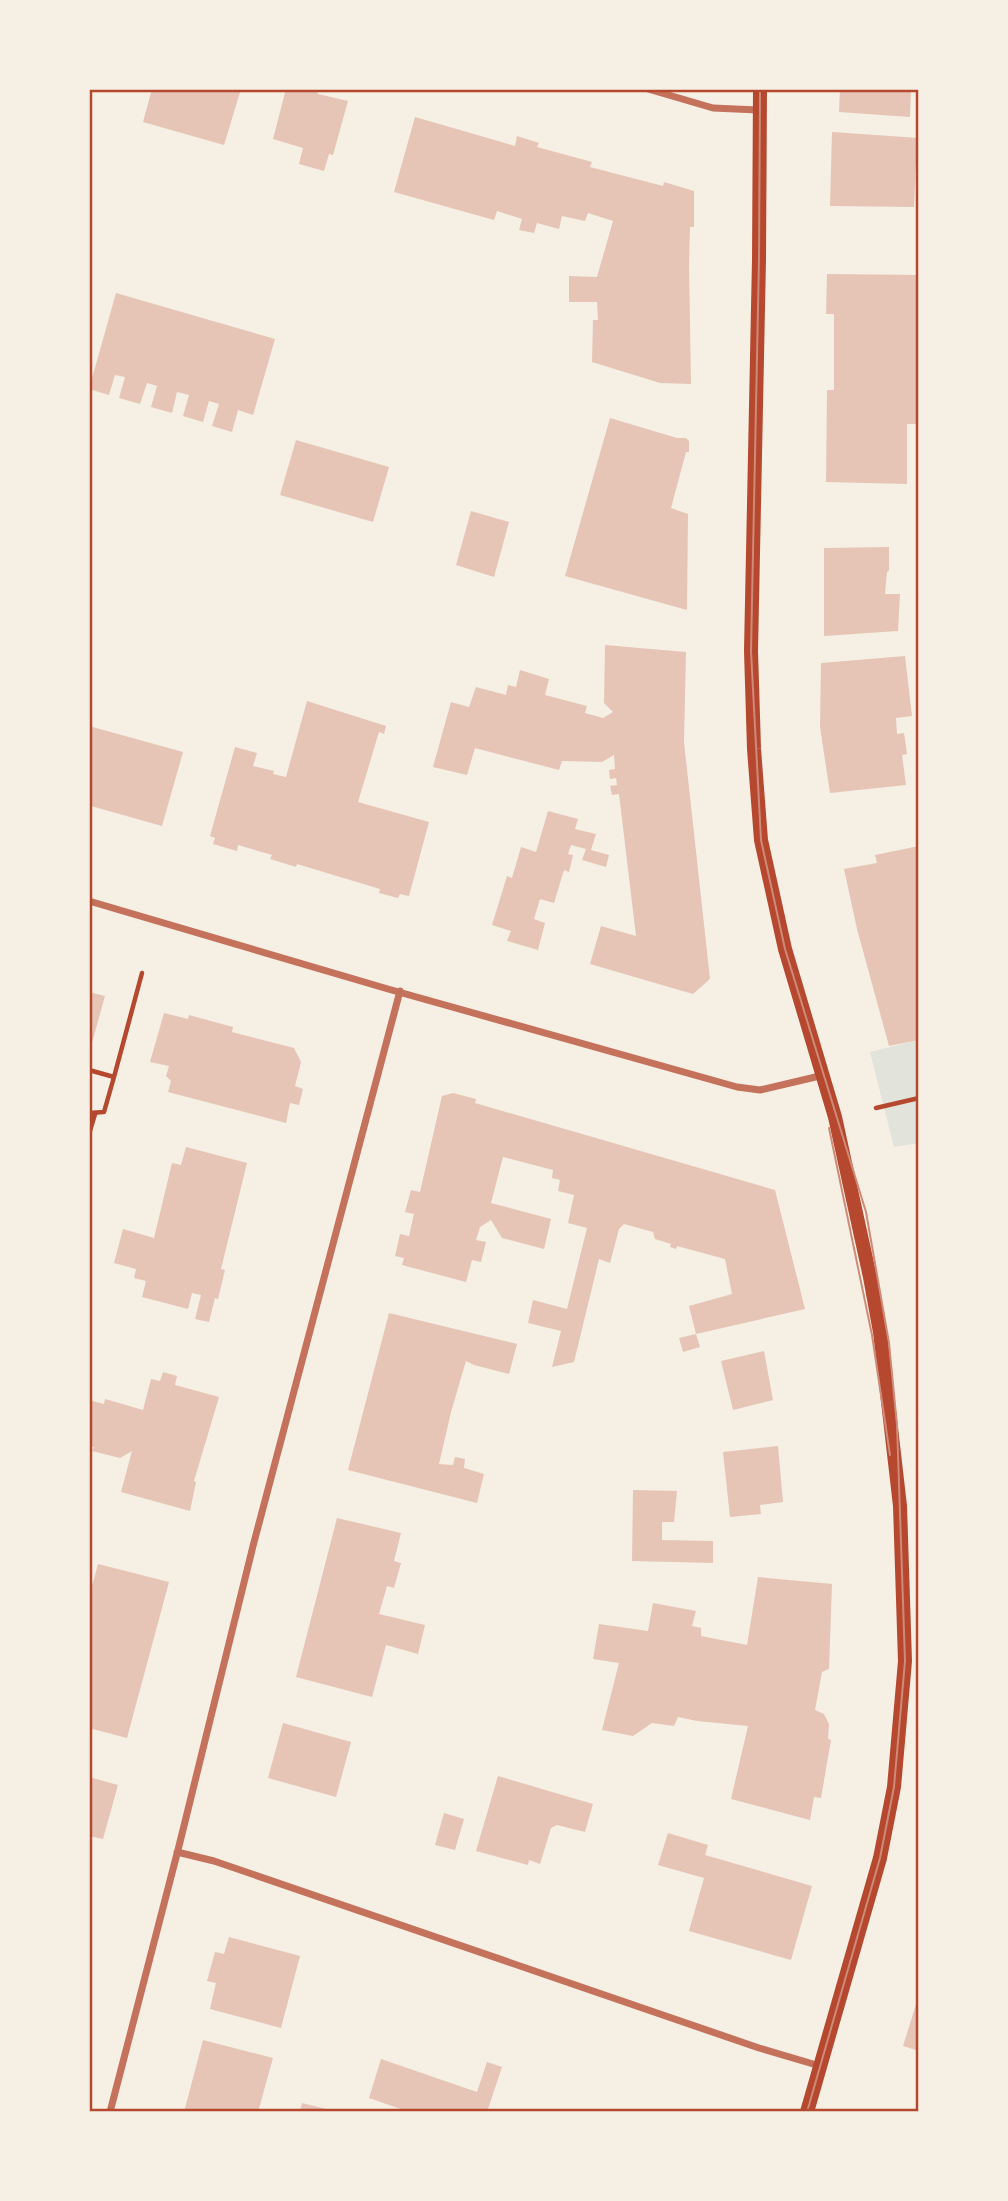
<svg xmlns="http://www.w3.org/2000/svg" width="1008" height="2201" viewBox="0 0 1008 2201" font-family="'Golos Text',sans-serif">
	<rect width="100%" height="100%" fill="#f6efe4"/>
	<path fill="#e2e4dc" d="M919 1040V1143L894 1147 870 1052Z"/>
	<path fill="#e6c5b7" d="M152 89H241L224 145 143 122Z
		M286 89H316L318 94 348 101 333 155 329 154 324 171 299 164 303 148 273 139Z
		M840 89H911L910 117 839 112Z
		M415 117 515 146 517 136 539 143 537 147 592 162 590 167 663 186 664 182 694 191V227H690L689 265 691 384 660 383 592 362 593 320H598L597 302H569V276L597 277 613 221 588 213 585 221 562 216 559 229 537 223 534 233 519 230 522 219 497 211 494 220 394 192Z
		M832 132 919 138V161H916L914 207 830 206Z
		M827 274 919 275V424H907V484L826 482 827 390H834V314H826Z
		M116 293 275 339 253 415 238 410 232 432 212 426 219 404 209 401 203 422 183 416 189 395 177 392 172 413 151 407 157 386 147 383 140 404 119 398 125 377 115 375 109 395 89 389Z
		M610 418 677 438H686L689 441V452H686L671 508 688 514 687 610 565 576Z
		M296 440 389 467 373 522 280 495Z
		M471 511 509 522 494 577 456 565Z
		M889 547V570L887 572 885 594H900L898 631 824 636V548Z
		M605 645 686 652 684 742 710 979 693 994 590 964 601 926 636 936 619 794 612 795 610 786 617 785 616 778 610 779 609 770 615 769 614 755 602 762 562 761 559 770 475 748 467 775 433 767 451 702 469 707 476 687 506 695 508 685 516 687 520 670 549 679 545 695 587 706 585 713 603 718 613 712 604 703Z
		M905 656 912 716 896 718 897 734 904 733 907 754 902 755 906 785 830 793 820 727 821 663Z
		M307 701 386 726 384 734 379 732 358 802 429 822 409 896 400 894 398 898 379 893 380 889 297 864 296 867 270 859 272 855 238 845 237 851 213 844 215 838 210 836 235 747 257 753 253 766 274 771 273 774 286 777Z
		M89 726 183 752 162 826 91 806 89 810Z
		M548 811 578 819 575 829 596 834 591 850 609 855 606 867 582 860 586 849 571 845 568 854 573 855 569 872 564 870 554 903 540 899 534 919 545 923 538 950 507 941 511 931 492 925 507 876 512 878 521 847 536 852Z
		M919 846V1040L889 1046 857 929 844 869 877 863 875 855Z
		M89 992 105 996 90 1050H89Z
		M164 1013 188 1019 189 1015 233 1027 232 1032 294 1048 301 1062 295 1086 303 1089 299 1105 290 1103 286 1123 168 1092 171 1081 166 1076 169 1066 150 1062Z
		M453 1093 476 1099 475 1103 775 1190 805 1309 696 1334 700 1347 683 1352 679 1338 696 1334 689 1306 732 1294 725 1259 677 1246 676 1249 670 1247 671 1244 655 1239 653 1232 624 1224 619 1229 610 1263 599 1259 574 1362 552 1367 561 1331 528 1323 533 1300 567 1309 587 1228 568 1223 574 1195 558 1191 560 1180 552 1178 553 1170 503 1157 491 1203 551 1219 544 1249 502 1238 491 1220 480 1227 476 1240 486 1242 481 1262 472 1260 466 1282 402 1265 404 1258 395 1256 400 1234 409 1236 414 1214 405 1212 411 1190 420 1192 442 1096Z
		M186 1147 247 1163 221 1269 225 1270 218 1299 215 1298 209 1322 195 1319 201 1295 192 1293 188 1309 142 1297 146 1281 134 1278 136 1269 114 1263 123 1229 154 1238 172 1163 181 1165Z
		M389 1313 517 1344 509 1374 474 1365 466 1361 451 1412 439 1464 453 1465 455 1457 465 1459 464 1468 484 1474 477 1503 348 1470Z
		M764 1351 773 1400 733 1410 721 1361Z
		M163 1372 177 1376 175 1385 219 1397 194 1481 196 1482 190 1511 121 1492 132 1451 120 1458 92 1451 94 1447 89 1446V1400L104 1404 105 1399 143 1410 151 1379 160 1381Z
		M778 1446 783 1502 760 1505 761 1514 730 1517 723 1452Z
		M633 1490 677 1491 674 1522H662V1540L713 1541V1563L632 1561Z
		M337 1518 401 1533 394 1561 401 1563 394 1588 387 1586 379 1614 425 1625 418 1654 386 1645 372 1697 296 1677Z
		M98 1564 169 1582 127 1738 89 1728V1585L92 1586Z
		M758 1577 832 1584 829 1669 822 1672 815 1710 824 1714 829 1724 828 1739 831 1740 821 1798 814 1797 810 1820 731 1799 748 1726 697 1721 678 1717 674 1726 652 1723 633 1736 602 1730 619 1663 593 1659 599 1624 648 1631 653 1603 696 1611 692 1626 701 1628V1636L747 1645Z
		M283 1723 351 1742 336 1797 268 1778Z
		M498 1776 593 1804 585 1832 557 1825 551 1828 540 1864 529 1860 528 1865 476 1851Z
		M89 1777 118 1785 103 1839 89 1836Z
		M444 1813 464 1819 455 1850 435 1845Z
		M668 1833 708 1845 705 1855 812 1886 791 1960 689 1931 704 1878 658 1865Z
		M229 1937 300 1956 281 2028 210 2009 216 1983 207 1981 215 1952 224 1954Z
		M918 1998H919V2051L903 2046Z
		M203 2040 273 2058 258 2112H184Z
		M381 2059 477 2092 487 2062 502 2067 487 2112H409L369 2098Z
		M302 2103 334 2111V2112H300Z"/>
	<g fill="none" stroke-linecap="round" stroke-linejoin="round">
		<path stroke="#b5482f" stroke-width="4.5" d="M89 1070 114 1077 142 973
			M876 1108 919 1098
			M89 1113 104 1112 114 1077
			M89 1134 95 1114"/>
		<path stroke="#c5725c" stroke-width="7" d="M648 89 713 108 758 110
			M89 901 388 989 737 1087 760 1090 824 1075
			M177 1852 214 1861 759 2048 820 2066
			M110 2112 179 1846 253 1546 400 991"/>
		<path stroke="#b5482f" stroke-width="14" d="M760 89 759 259 751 651 754 749 761 840 785 949 835 1117 870 1277 880 1332 900 1506 905 1661 894 1787 880 1858 807 2112"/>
		<path stroke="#cf8b77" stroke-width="2" d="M760 89 759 259 751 651 761 840 785 949 866 1212 889 1343 897 1425 905 1661 894 1787 880 1858 807 2112
			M829 1128 872 1335 890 1455"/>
	</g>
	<rect width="1008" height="2201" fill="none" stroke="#f6efe4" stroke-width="182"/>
	<rect x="91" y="91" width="826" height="2019" fill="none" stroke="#b5482f" stroke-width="2.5"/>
</svg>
